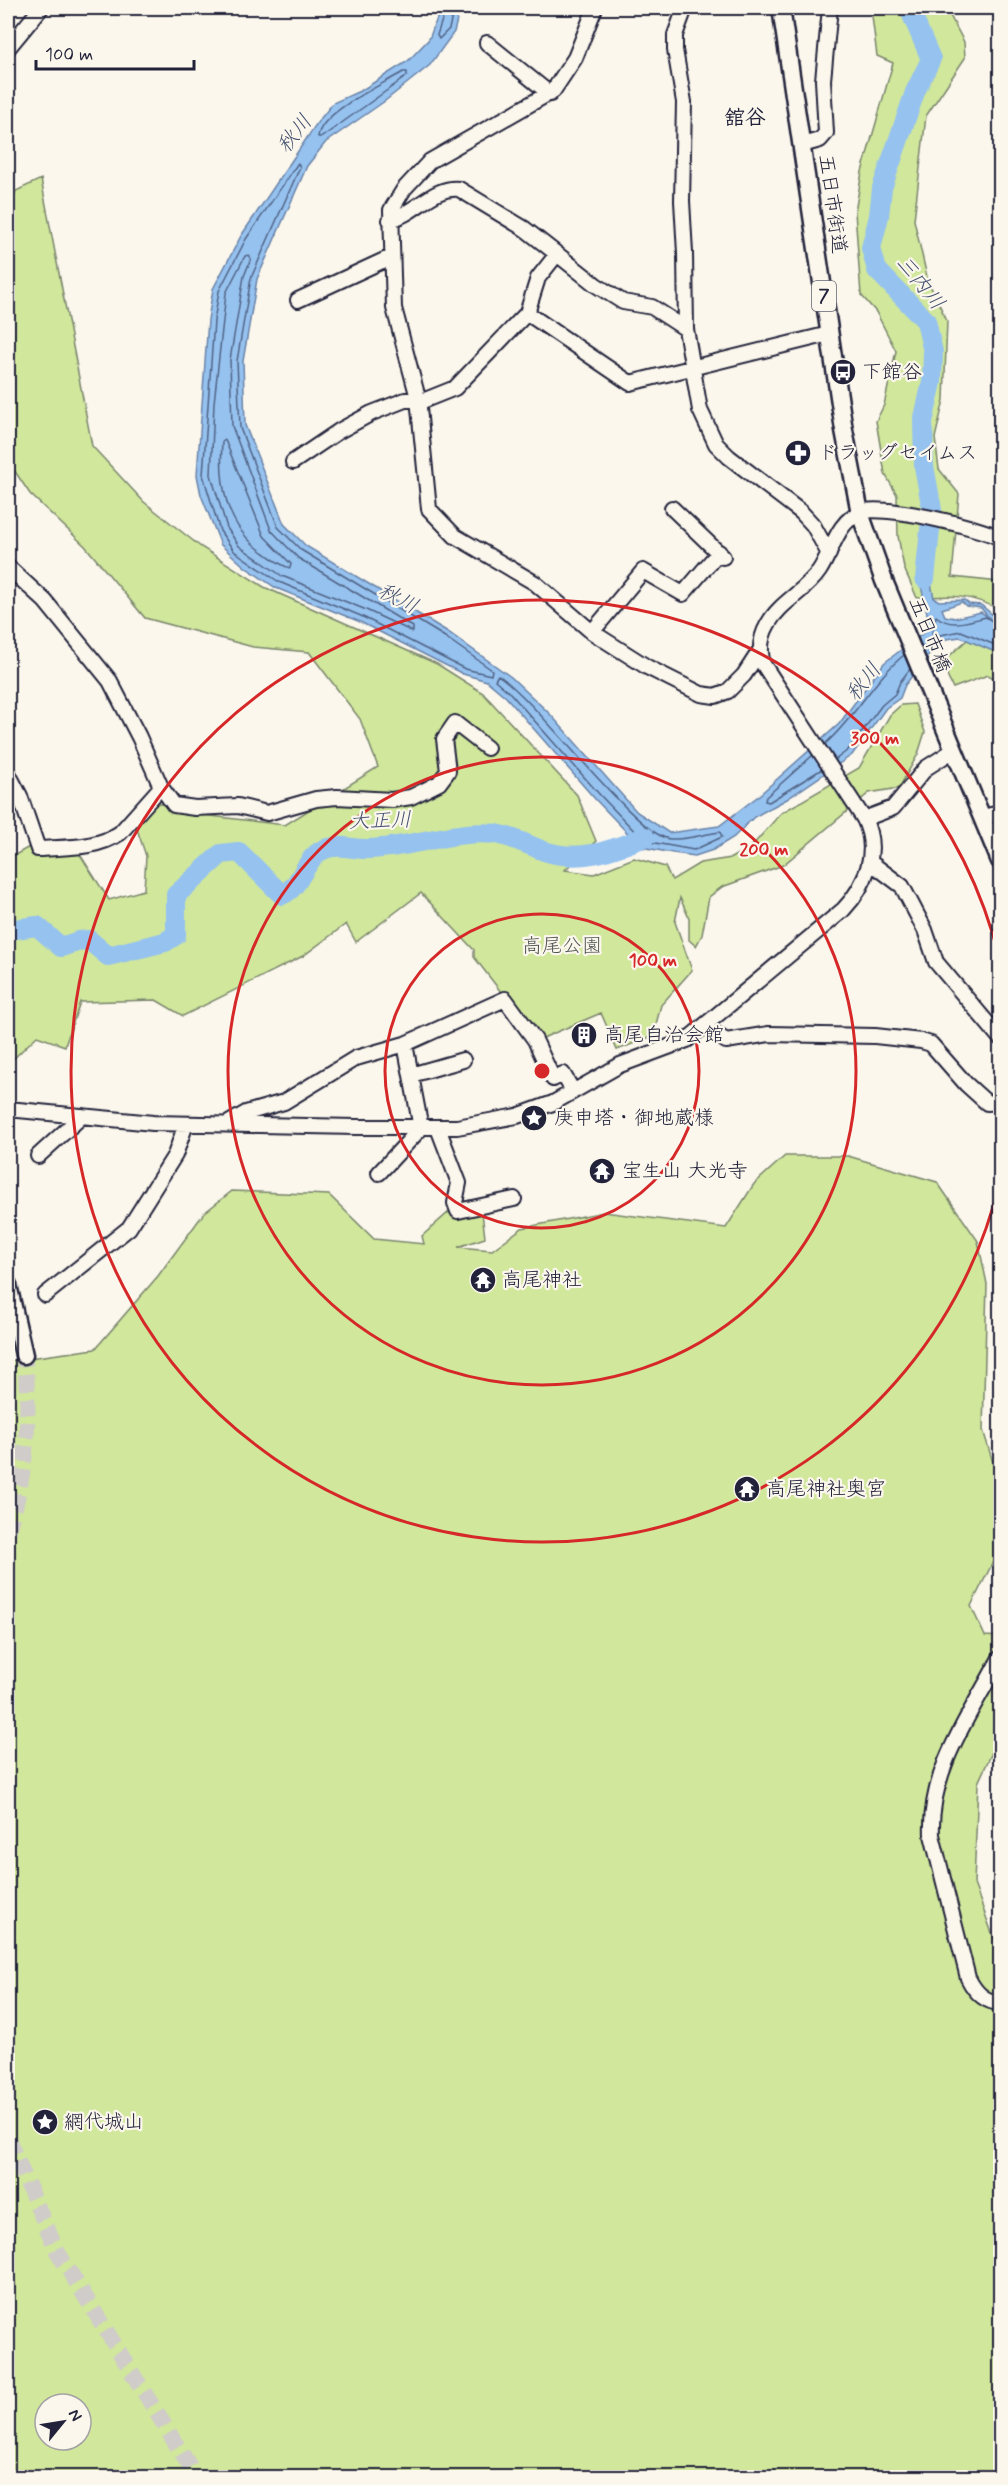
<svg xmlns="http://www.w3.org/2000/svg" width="1008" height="2485" viewBox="0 0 1008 2485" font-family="Mynerve,'Klee One',sans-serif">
	<rect width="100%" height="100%" fill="#fbf7ec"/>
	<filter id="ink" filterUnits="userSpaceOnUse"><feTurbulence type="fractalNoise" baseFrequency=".0167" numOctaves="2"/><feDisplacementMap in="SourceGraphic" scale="12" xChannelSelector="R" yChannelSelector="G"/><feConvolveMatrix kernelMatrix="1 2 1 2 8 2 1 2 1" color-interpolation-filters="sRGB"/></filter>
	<g filter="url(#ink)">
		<path fill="#d0e79c" stroke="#79846c" stroke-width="1.5" fill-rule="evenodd" d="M871 8H946L964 42 965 58 926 116 914 220 928 281 947 321 944 400 935 438 939 469 959 494 952 577 1000 582V610C970 594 951 595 917 598L904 568 898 536 897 495 885 474 876 421 884 405 896 351 876 312 861 295 855 212 862 172 893 63 877 56Z
			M41 179 92 446 144 502 201 547 264 587 437 664 483 693 577 795 596 841 565 870 594 874 634 858 665 867 672 880 700 863 731 858 752 846 781 813 859 768 890 715 901 705 915 704 925 732 918 754 899 788 869 793 783 865 722 887 709 897 702 935 696 946 689 940V918L680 898 675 922 692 970 661 1005 653 1036 617 1050 601 1013 538 1040 474 957V950L421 893 356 942 346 924 303 956 183 1016 156 1000 80 1002 65 1046 37 1036 8 1064V859L29 847 74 845 109 900 144 890 146 856 135 823 153 801 185 813 285 825 378 767 360 719 309 652 253 647 145 618 85 546 30 494 8 461V359L13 357 8 308V212L16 191Z
			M969 638 1000 647V681L988 675 953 688 948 678 945 660Z
			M785 1156H848L937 1182 978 1241 987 1284 983 1430 1000 1485V1499L996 1556 971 1606 985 1636 1000 1637V1735L978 1783 974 1884 1000 1955V2477H8V1361L95 1349 158 1276 204 1213 232 1191 329 1195 374 1239 424 1244 422 1236 449 1212 481 1204 485 1238 458 1247 492 1250 522 1228 604 1212 726 1228 754 1184ZM45 2404H81V2440H45Z"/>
		<path fill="#96c2f0" stroke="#6882a8" stroke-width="1.5" fill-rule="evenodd" d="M441 8H460L454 32 430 65 385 101 326 142 307 166 257 279 243 361 245 425 284 524 306 546 448 632 511 677 550 714 637 812 669 833 719 826 757 797 839 724 884 663 927 630V613L918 572 925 555 934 598 939 601 964 600 969 604 981 605 1000 621V654L960 637 940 640 905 685 900 698 886 708 852 755 787 799 754 817 734 837 713 850 695 856 673 853 641 847 595 799 506 697 487 681 463 674 358 621 276 588 245 567 221 545 201 495 197 475 208 320 213 289 241 236 317 123 333 103 362 90 408 61 429 39ZM962 602 966 606 981 608 990 619 981 612 955 618 945 616 942 609Z"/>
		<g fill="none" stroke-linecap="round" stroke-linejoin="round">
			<path stroke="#506283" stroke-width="1.5" d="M446 8 437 35 439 39 449 29 454 8
				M403 72H407V76L322 137H318C320 112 382 85 403 72Z
				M298 163 300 167 251 278 237 361 240 428 278 527 301 550 445 637 492 670 491 675 465 669 361 616 279 582 234 551 220 531 203 475 214 321 219 291 246 239Z
				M249 255 251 259 244 276 230 360 232 426 271 530 298 558 413 627V632L364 609 282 576 239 546 227 528 211 475 214 403 226 293 245 256Z
				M225 440 264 536 291 564 290 568C282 566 273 559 266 554 226 528 219 487 222 442Z
				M1000 626 986 617C968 621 952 629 936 616L932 633 935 636 961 631 1000 647
				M498 675C538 701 637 837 670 839 685 840 704 834 720 832L722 837 694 850 644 841 600 795 510 693 495 680Z
				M825 744C855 718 873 680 904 655
				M813 755 766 797 765 801 769 802 822 769
				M835 760 848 750 882 705 895 694 900 682 910 669"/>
			<path stroke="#96c2f0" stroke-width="20" d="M909 8 931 59 915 92 882 188 879 216 871 248 877 270 926 321 933 352 932 382 923 422 924 466 932 510 925 579
				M8 930 37 926 61 947 79 941 89 940 108 956 165 942 176 935V895L221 854 239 852 282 895C304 885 304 854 328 848 342 844 355 850 369 849 411 848 456 829 496 834 513 837 528 845 544 851 581 863 611 850 645 837"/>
			<path stroke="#d0ccc9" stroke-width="16" stroke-dasharray="16 8" stroke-linecap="butt" d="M8 1532C26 1474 32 1416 24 1355
				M8 2139 57 2251 197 2478"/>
			<defs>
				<path id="minor" d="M595 8 575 58 553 91 430 161 404 189 391 210 394 308 418 398 429 509 455 536 535 583 592 632 647 667 701 694 715 696 728 691 744 675 761 649
					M685 8 675 35V50L684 102 682 201 685 253 686 329 700 410 716 444 729 457 801 512 813 525 829 554
					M487 43 550 94
					M8 48 41 8
					M802 145 820 140 826 133 823 80 830 8
					M557 254 596 285 623 302 652 307 686 329
					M298 300 391 257
					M527 313 630 383 829 334
					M293 462 339 431 372 413 405 400H425L455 388 527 313 538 278 557 254 525 229 459 189C433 186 415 214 390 220
					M672 508 723 557
					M8 567 45 601 110 681 139 737 161 787 174 805 195 808 238 806 267 813 316 799 337 797 392 800 411 797 439 783 448 771 444 739 455 723 487 748
					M592 632 643 571 683 594 719 552
					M8 773 20 796 38 849C67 847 96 849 120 833L161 787
					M982 817 1000 813
					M864 819 893 808 926 768 954 750
					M870 862 902 886 925 930 936 962 1000 1038
					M706 1027 726 1041 769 1034 875 1036 921 1041 931 1044 966 1084 987 1103 1000 1102
					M411 1075 463 1060
					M8 1109 153 1123 356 1127H457L517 1116 553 1103 620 1065 687 1040 843 910C866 886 880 851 864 819L763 664C759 650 761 636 768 624 780 602 805 592 819 571 832 552 837 521 861 512 882 504 980 527 1000 538
					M227 1124 246 1113 284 1102 356 1058 405 1044 505 999 535 1040 553 1079 563 1074 573 1091
					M438 1128 459 1183 455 1203 458 1211 514 1199
					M38 1156 82 1116
					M379 1173 421 1128 405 1044
					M45 1295 129 1228 175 1155 186 1124
					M1000 1658C971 1714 929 1769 932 1835L968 1978C975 1992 984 2002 1000 2003"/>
				<path id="major" d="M781 8 844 430 860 513 884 581 1000 861
					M8 1285 24 1355"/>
			</defs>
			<use href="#minor" stroke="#22223b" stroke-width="18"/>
			<use href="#major" stroke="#22223b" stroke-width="21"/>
			<use href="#minor" stroke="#fbf7ec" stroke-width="14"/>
			<use href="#major" stroke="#fbf7ec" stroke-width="16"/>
		</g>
	</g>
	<g fill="none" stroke="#d62828" stroke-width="3">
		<circle cx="542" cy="1071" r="157"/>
		<circle cx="542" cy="1071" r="314"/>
		<path d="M1000 1181A471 471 0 1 1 1000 961"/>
	</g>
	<defs>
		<symbol id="bus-disc" viewBox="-11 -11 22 22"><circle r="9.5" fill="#22223b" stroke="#fbf7ec"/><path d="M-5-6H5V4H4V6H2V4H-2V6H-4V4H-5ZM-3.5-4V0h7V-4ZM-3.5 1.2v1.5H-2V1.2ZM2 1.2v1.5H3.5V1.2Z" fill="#fff"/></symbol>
		<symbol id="pharmacy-disc" viewBox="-11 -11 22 22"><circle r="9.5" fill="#22223b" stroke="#fbf7ec"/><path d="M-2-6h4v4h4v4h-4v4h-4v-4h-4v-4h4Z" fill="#fff"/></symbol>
		<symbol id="building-disc" viewBox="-11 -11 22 22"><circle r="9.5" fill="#22223b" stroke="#fbf7ec"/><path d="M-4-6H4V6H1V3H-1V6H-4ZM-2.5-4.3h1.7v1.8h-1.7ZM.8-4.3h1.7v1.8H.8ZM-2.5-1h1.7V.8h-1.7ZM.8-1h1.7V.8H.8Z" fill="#fff"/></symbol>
		<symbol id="sight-disc" viewBox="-11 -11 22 22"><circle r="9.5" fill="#22223b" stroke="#fbf7ec"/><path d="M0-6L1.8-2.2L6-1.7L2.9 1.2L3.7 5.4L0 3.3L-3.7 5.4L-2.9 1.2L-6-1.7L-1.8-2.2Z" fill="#fff"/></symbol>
		<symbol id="temple-disc" viewBox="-11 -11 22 22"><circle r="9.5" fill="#22223b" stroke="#fbf7ec"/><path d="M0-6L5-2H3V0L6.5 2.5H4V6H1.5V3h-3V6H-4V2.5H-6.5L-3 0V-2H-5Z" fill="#fff"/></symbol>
	</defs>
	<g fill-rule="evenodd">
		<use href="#bus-disc" x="828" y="357" width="30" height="30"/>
		<use href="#pharmacy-disc" x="783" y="438" width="30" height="30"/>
		<use href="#building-disc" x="569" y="1020" width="30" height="30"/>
		<use href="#sight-disc" x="519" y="1103" width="30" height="30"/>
		<use href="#temple-disc" x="587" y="1156" width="30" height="30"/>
		<use href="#temple-disc" x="468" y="1265" width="30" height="30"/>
		<use href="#temple-disc" x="732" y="1474" width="30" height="30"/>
		<use href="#sight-disc" x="30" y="2107" width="30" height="30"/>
	</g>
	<g text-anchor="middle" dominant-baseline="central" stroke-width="4.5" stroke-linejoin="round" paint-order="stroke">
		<rect fill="#fbf7ec" stroke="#636270" stroke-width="1.5" x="812" y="281" width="24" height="30" rx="4.5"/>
		<g font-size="18" font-weight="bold" fill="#22223b">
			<text x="824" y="296">7</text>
		</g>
		<g font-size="20" fill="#22223b" stroke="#fbf7ec">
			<text transform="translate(832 204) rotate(82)">五日市街道</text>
			<text transform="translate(929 635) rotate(68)">五日市橋</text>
		</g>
		<g font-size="20" fill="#22223b" stroke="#fbf7ec" text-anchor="start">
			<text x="862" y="372">下館谷</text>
			<text x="818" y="453">ドラッグセイムス</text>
			<text x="604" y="1035">高尾自治会館</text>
			<text x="554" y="1118">庚申塔・御地蔵様</text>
			<text x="622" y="1171">宝生山 大光寺</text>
			<text x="502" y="1280">高尾神社</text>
			<text x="766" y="1489">高尾神社奥宮</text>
			<text x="64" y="2122">網代城山</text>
		</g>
		<g font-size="20" fill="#4e5353" stroke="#fbf7ec">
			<text x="562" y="946">高尾公園</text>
		</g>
		<g font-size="21" font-weight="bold" fill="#22223b" stroke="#fbf7ec">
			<text x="745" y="118">舘谷</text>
		</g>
		<g font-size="21" font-style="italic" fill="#455271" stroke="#fbf7ec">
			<text transform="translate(295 134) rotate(-52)">秋川</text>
			<text transform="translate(920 283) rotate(51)">三内川</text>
			<text transform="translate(398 599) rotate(27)">秋川</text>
			<text transform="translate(864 682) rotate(-52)">秋川</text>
			<text transform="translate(380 821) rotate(-2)">大正川</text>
		</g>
	</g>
	<circle cx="542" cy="1071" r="9" fill="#d62828" stroke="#fbf7ec" stroke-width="3"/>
	<g font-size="18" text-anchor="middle" font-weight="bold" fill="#d62828" stroke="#fbf7ec" stroke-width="4.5" stroke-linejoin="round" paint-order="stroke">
		<text x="875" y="744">300 m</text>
		<text x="764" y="855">200 m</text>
		<text x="653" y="966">100 m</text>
	</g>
	<rect width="1008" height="2485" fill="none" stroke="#fbf7ec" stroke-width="30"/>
	<rect x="15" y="15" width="978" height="2455" fill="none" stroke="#22223b" stroke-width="2" filter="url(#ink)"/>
	<g transform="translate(63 2422) rotate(60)"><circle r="28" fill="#fbf7ec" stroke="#a4a2a5" stroke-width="1.5"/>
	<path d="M0-4.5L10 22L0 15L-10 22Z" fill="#22223b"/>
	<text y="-9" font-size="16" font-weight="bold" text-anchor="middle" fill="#22223b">N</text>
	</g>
	<path d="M36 60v9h158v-9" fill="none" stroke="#22223b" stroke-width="3"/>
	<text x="45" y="60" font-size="18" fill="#22223b" stroke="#fbf7ec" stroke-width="4.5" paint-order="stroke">100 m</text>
</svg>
